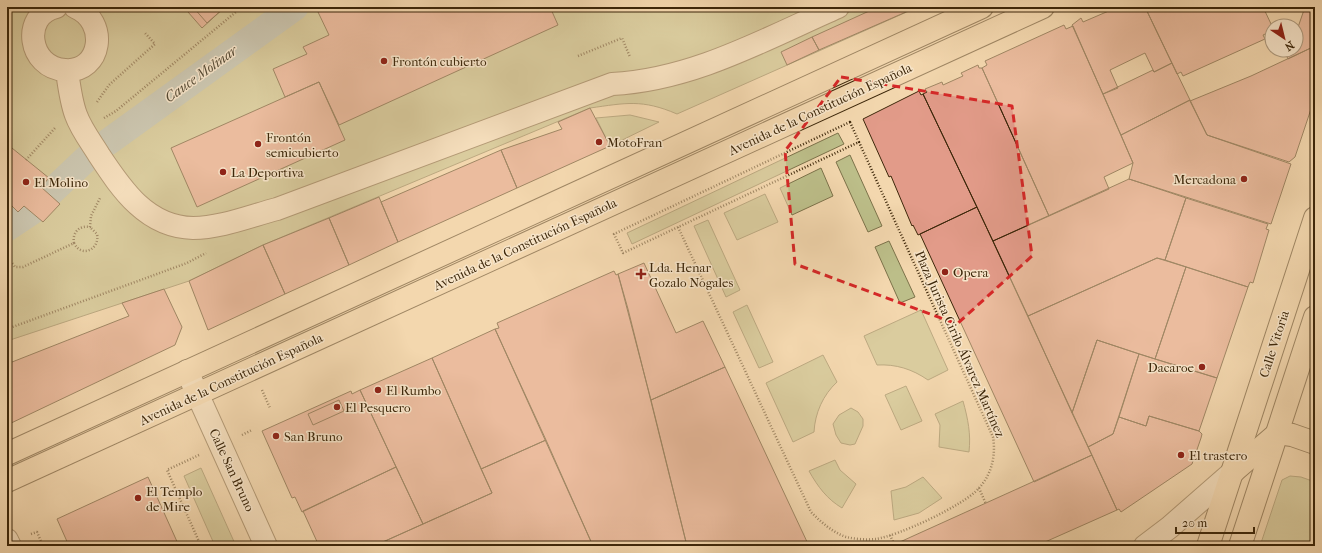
<svg xmlns="http://www.w3.org/2000/svg" width="1322" height="553" viewBox="0 0 1322 553" font-family="'IM FELL French Canon',serif">
	<rect width="100%" height="100%" fill="#f3d7ae"/>
	<filter id="stains"><feTurbulence type="fractalNoise" baseFrequency=".005" numOctaves="4"/><feColorMatrix values="0 0 0 0 .2 0 0 0 0 .09 0 0 0 0 .02 0 0 0 .5 -.17"/></filter>
	<radialGradient id="worn" r=".72"><stop offset=".6" stop-color="#630" stop-opacity="0"/><stop offset="1" stop-color="#630" stop-opacity=".3"/></radialGradient>
	<path fill="#bcbe89" stroke="#7c724a" d="M7 7H918L677 114C642 99 626 103 590 108L263 245 189 281 7 341Z
		M630 115 659 122 610 146 596 118Z
		M838 133 844 144 632 244 627 233Z
		M850 155 882 226 868 232 836 162Z
		M821 168 833 196 792 215 780 188Z
		M765 194 778 222 737 240 724 213Z
		M708 220 740 290 726 297 694 226Z
		M889 241 915 297 900 303 875 247Z
		M747 305 773 362 759 368 733 312Z
		M921 310 948 370 928 380C912 369 896 364 877 365L864 336Z
		M823 355 837 382C823 395 815 413 814 432L793 442 766 383Z
		M906 386 922 421 901 430 885 395Z
		M963 401C968 419 971 434 969 452L939 447 940 425 935 414Z
		M851 408 858 412 863 419V426L855 444 850 445 841 443 836 435 833 424 839 415Z
		M835 460 840 470 856 484 842 508C827 499 818 487 809 471Z
		M201 468 236 546H215L184 476Z
		M1290 476 1301 477 1315 482V526L1311 538 1315 539V546H1260L1282 480Z
		M923 477 942 498 919 513 894 520 891 491 906 487Z"/>
	<g fill="none" stroke-linecap="round" stroke-linejoin="round">
		<path stroke="#9fb7b5" stroke-width="27" d="M108 142 295 7
			M49 194 86 159
			M7 228 31 212"/>
	</g>
	<path fill="#e29b89" stroke="#3d270a" d="M193 7H225L202 28 188 12Z
		M193 7H225L207 23Z
		M330 7H550L558 25 339 125 319 82 285 97 273 69 307 54 303 47 329 35 318 12Z
		M878 7H903L906 12 819 50 812 37Z
		M1118 7H1145L1172 63 1154 72 1145 53 1110 70 1118 88 1103 94 1072 25 1081 18 1083 22Z
		M1145 7H1263L1272 26V31L1263 35 1265 39 1183 76 1181 72 1177 74Z
		M1305 7H1315V46L1288 59 1284 50H1296V33Z
		M1064 25 1066 29 1073 26 1133 163 1104 177 1109 189 1049 216 982 68 987 65 985 61Z
		M812 37 819 50 787 65 781 52Z
		M1315 46V97L1295 157 1289 162 1207 135 1190 101 1251 76Z
		M1172 63 1190 100 1121 135 1103 94 1153 70 1154 72Z
		M978 65 979 68H982L1049 216 993 241 923 94 927 92 925 89 942 82 943 85 963 76 961 73Z
		M319 82 345 140 197 207 171 148Z
		M919 91 921 95 923 94 977 207 918 235 913 225 912 226 891 176 889 177 863 119Z
		M1190 100 1207 135 1291 164 1271 224 1129 179 1133 163 1121 135Z
		M590 108 610 146 517 188 501 150 562 129 558 122Z
		M7 144 49 178 41 187 60 204 43 222 24 206 18 212 12 206 7 212Z
		M501 150 517 188 398 242 381 202Z
		M1129 179 1186 198 1165 260 1157 258 1028 316 993 241Z
		M379 197 398 242 349 265 329 218Z
		M1186 198 1268 224 1266 229 1269 230 1253 283 1250 282 1248 287 1165 260Z
		M977 207 1092 455 1034 482 920 234Z
		M329 218 349 265 285 294 263 245Z
		M263 245 285 294 208 330 189 281Z
		M1157 258 1186 267 1155 359 1097 340 1072 413 1028 316Z
		M644 263 676 333 703 321 725 367 651 400 618 274Z
		M1186 267 1248 287 1217 378 1155 359Z
		M614 271 616 275 618 274 628 309 687 546H593L495 329 499 328 497 323Z
		M164 289 182 327 175 345 7 425V364L129 316 122 303Z
		M495 329 546 440 481 469 432 358Z
		M1097 340 1139 354 1113 434 1088 447 1072 413Z
		M1139 354 1217 378 1199 431 1149 416 1146 426 1119 417Z
		M432 358 492 493 423 524 360 390Z
		M725 367 809 546H687L651 400Z
		M360 390 396 467 302 512 295 497 292 498 262 431 351 391 352 394Z
		M339 400 344 411 313 425 308 414Z
		M1149 416 1199 431 1202 434 1201 438 1192 464 1121 512 1119 509 1117 510 1088 447 1113 434 1119 417 1146 426Z
		M546 440 593 546H374L492 493 481 469Z
		M1092 455 1117 510 1036 546H891Z
		M396 467 423 524 374 546H319L303 511Z
		M148 477 179 546H69L57 519Z"/>
	<g fill="none" stroke-linecap="round" stroke-linejoin="round">
		<defs>
			<path id="minor" d="M56 7C21 15 28 68 65 70 102 73 109 21 75 7
				M67 71C69 85 71 102 76 115 81 129 91 142 99 155 122 190 147 227 193 228 221 228 250 216 277 209L612 84C693 80 765 39 838 7
				M187 371 266 546
				M7 540 10 546
				M1145 546 1170 527 1234 471"/>
			<path id="major" d="M1234 471 1278 433 1292 435 1315 443"/>
			<path id="highway" d="M7 454 982 7
				M7 481 1043 7
				M1208 546 1315 218
				M1240 546 1315 317"/>
		</defs>
		<use href="#minor" stroke="#6a5333" stroke-width="24"/>
		<use href="#major" stroke="#3d270a" stroke-width="24"/>
		<use href="#highway" stroke="#3d270a" stroke-width="24"/>
		<path stroke="#3d270a" stroke-width="2.5" stroke-dasharray="1 2" stroke-linecap="butt" d="M578 56 622 38 630 57
			M97 102 109 85 155 44 145 33
			M104 118 116 111 242 7
			M850 122 859 142 623 253 614 234Z
			M26 160 55 128
			M678 227 811 512C821 522 832 532 846 537 855 539 866 540 876 539 898 536 965 505 979 488 992 474 996 455 993 437L859 142
			M74 243C81 258 100 250 97 234L90 227
			M7 256 15 267H23L74 243C72 233 79 225 90 227L91 216 100 198
			M7 329 187 263 206 253
			M262 390 270 408
			M242 435 252 430
			M199 455 167 470 201 546
			M979 488 986 504
			M31 534 37 532 43 546
			M890 535 894 544"/>
		<use href="#minor" stroke="#f7e5ca" stroke-width="22"/>
		<use href="#major" stroke="#f3d7ae" stroke-width="22"/>
		<use href="#highway" stroke="#f3d7ae" stroke-width="22"/>
	</g>
	<path d="M0 0H1322V553H0ZM841 77 1012 106 1032 256 957 324 795 264 785 151Z" fill="#f3d7ae" fill-opacity=".55" fill-rule="evenodd"/>
	<path fill="none" stroke="#d62828" stroke-width="3" stroke-dasharray="8 5" stroke-linejoin="round" d="M841 77 1012 106 1032 256 957 324 795 264 785 151Z"/>
	<g fill="#8f2418" stroke="#f7e5ca" stroke-width="1.5">
		<circle cx="384" cy="61" r="4"/>
		<circle cx="599" cy="142" r="4"/>
		<circle cx="258" cy="144" r="4"/>
		<circle cx="223" cy="172" r="4"/>
		<circle cx="1244" cy="179" r="4"/>
		<circle cx="26" cy="182" r="4"/>
		<circle cx="945" cy="272" r="4"/>
		<path d="M639 268h4v4h4v4h-4v4h-4v-4h-4v-4h4z"/>
		<circle cx="1202" cy="367" r="4"/>
		<circle cx="378" cy="390" r="4"/>
		<circle cx="337" cy="407" r="4"/>
		<circle cx="276" cy="436" r="4"/>
		<circle cx="1181" cy="455" r="4"/>
		<circle cx="138" cy="498" r="4"/>
	</g>
	<g text-anchor="middle" dominant-baseline="central" stroke-width="3" stroke-linejoin="round" paint-order="stroke">
		<g font-size="13" fill="#3d270a" stroke="#f7e5ca" text-anchor="start">
			<text x="392" y="61">Frontón cubierto</text>
			<text x="266" y="137">Frontón<tspan x="266" dy="15">semicubierto</tspan></text>
			<text x="607" y="142">MotoFran</text>
			<text x="231" y="172">La Deportiva</text>
			<text x="1236" y="179" text-anchor="end">Mercadona</text>
			<text x="34" y="182">El Molino</text>
			<text x="649" y="267">Lda. Henar<tspan x="649" dy="15">Gozalo Nogales</tspan></text>
			<text x="953" y="272">Opera</text>
			<text x="1194" y="367" text-anchor="end">Dacaroe</text>
			<text x="386" y="390">El Rumbo</text>
			<text x="345" y="407">El Pesquero</text>
			<text x="284" y="436">San Bruno</text>
			<text x="1189" y="455">El trastero</text>
			<text x="146" y="491">El Templo<tspan x="146" dy="15">de Mire</tspan></text>
		</g>
		<g font-size="13" fill="#3d270a" stroke="#f7e5ca">
			<text transform="translate(820 109) rotate(-25)">Avenida de la Constitución Española</text>
			<text transform="translate(525 244) rotate(-25)">Avenida de la Constitución Española</text>
			<text transform="translate(960 344) rotate(66)">Plaza Jurista Cirilo Álvarez Martínez</text>
			<text transform="translate(1274 344) rotate(-72)">Calle Vitoria</text>
			<text transform="translate(231 379) rotate(-25)">Avenida de la Constitución Española</text>
			<text transform="translate(232 470) rotate(65)">Calle San Bruno</text>
		</g>
		<g font-size="14" font-style="italic" fill="#564b35" stroke="#f7e5ca">
			<text transform="translate(201 74) rotate(-36)">Cauce Molinar</text>
		</g>
	</g>
	<rect width="1322" height="553" fill="none" stroke="#f3d7ae" stroke-width="24"/>
	<rect x="8" y="8" width="1306" height="537" fill="none" stroke="#3d270a" stroke-width="2"/>
	<rect x="12" y="12" width="1298" height="529" fill="none" stroke="#3d270a"/>
	<g transform="translate(1284 38) rotate(145)"><circle r="19" fill="#f7e5ca" stroke="#ad997d"/>
	<path d="M0-3L7 15L0 10L-7 15Z" fill="#8f2418"/>
	<text y="-6" font-size="11" font-weight="bold" text-anchor="middle" fill="#3d270a">N</text>
	</g>
	<path d="M1176 527v6h78v-6" fill="none" stroke="#3d270a" stroke-width="2"/>
	<text x="1182" y="527" font-size="12" fill="#3d270a" stroke="#f7e5ca" stroke-width="3" paint-order="stroke">20 m</text>
	<rect width="100%" height="100%" filter="url(#stains)"/>
	<rect width="100%" height="100%" fill="url(#worn)"/>
</svg>
